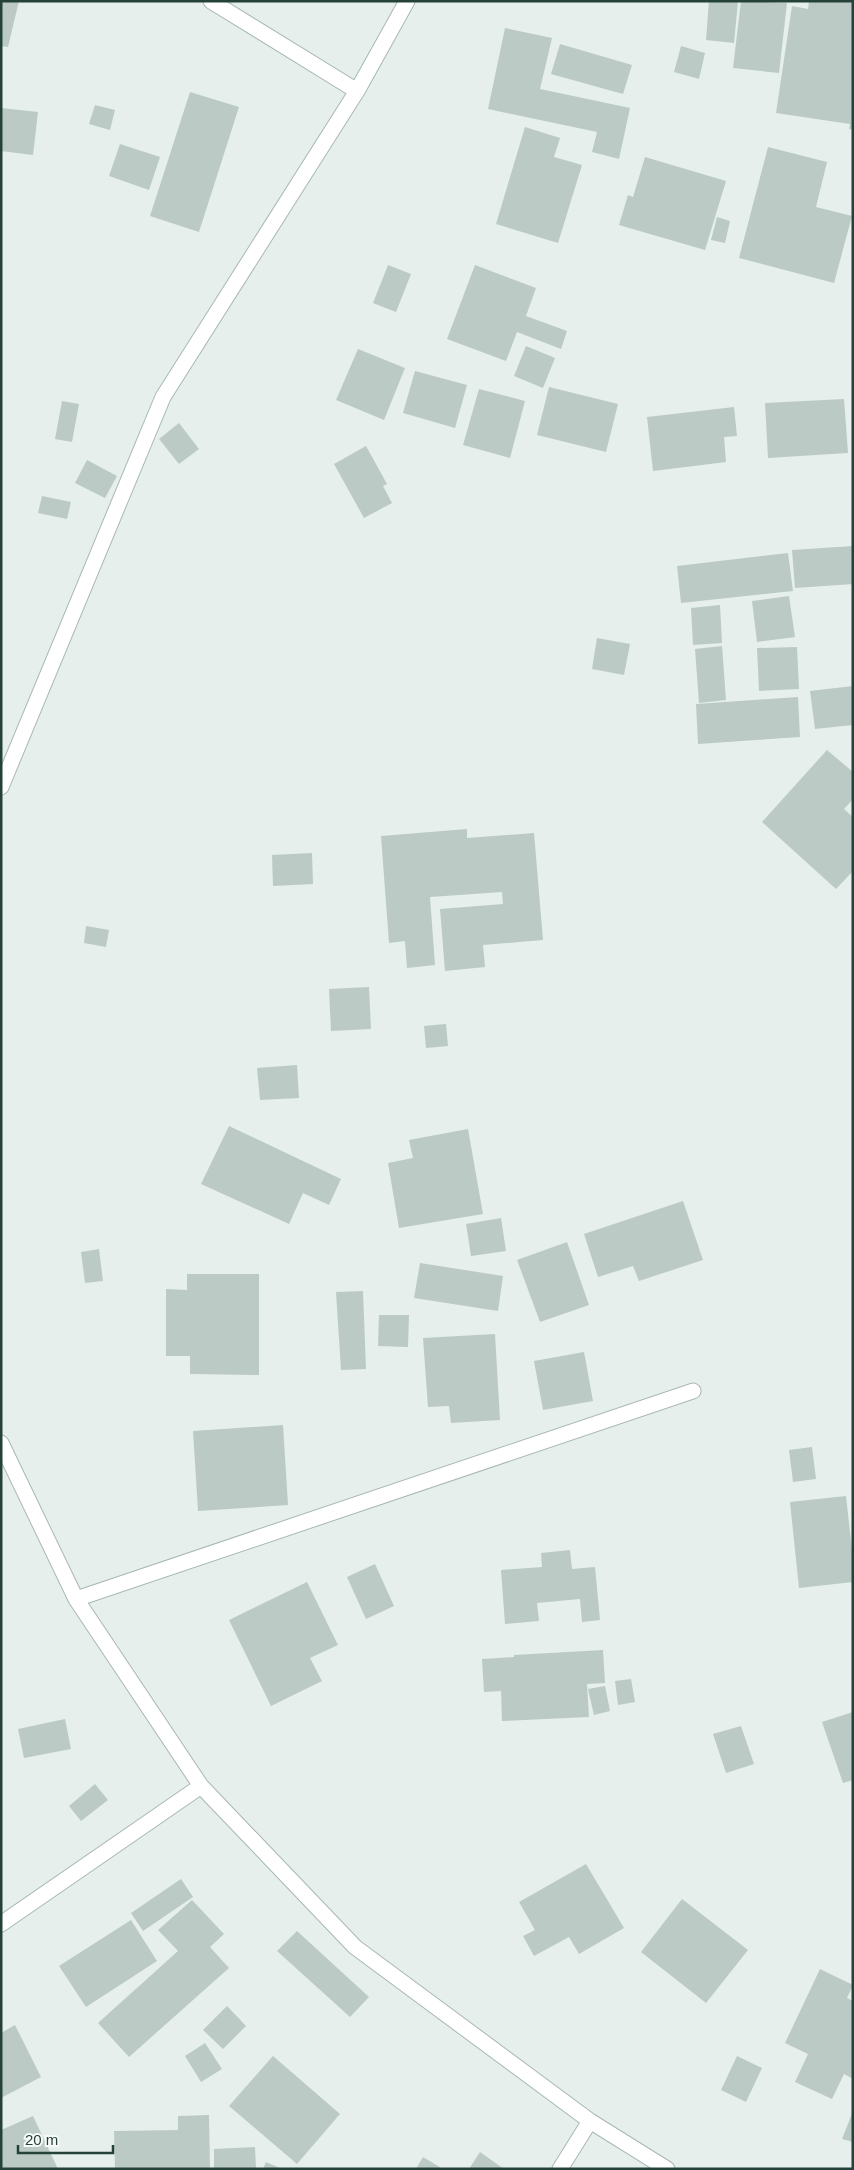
<svg xmlns="http://www.w3.org/2000/svg" width="854" height="2170" viewBox="0 0 854 2170" font-family="Arial,sans-serif">
	<rect width="100%" height="100%" fill="#e6efeb"/>
	<path fill="#bbcac4" d="M1 1H19L8 47 1 46Z
		M709 1H738L734 43 706 40Z
		M741 1 787 3 779 73 733 68Z
		M809 1H853V130L849 129 850 124 776 113 792 6 808 9Z
		M505 28 552 38 540 89 630 108 619 159 592 152 597 132 488 109Z
		M560 44 632 65 623 94 551 74Z
		M681 46 705 53 699 79 674 72Z
		M190 92 239 107 199 232 150 216Z
		M95 105 115 110 110 130 89 124Z
		M1 108 38 112 33 155 1 151Z
		M525 127 560 138 554 157 582 165 558 243 496 224Z
		M120 144 160 157 149 190 109 176Z
		M768 147 827 162 816 207 852 216 834 283 739 258Z
		M645 157 726 181 705 250 619 225 628 195 633 197Z
		M717 217 730 221 725 243 711 240Z
		M388 265 411 274 396 312 373 303Z
		M475 265 536 288 526 316 567 331 561 349 517 332 506 361 447 339Z
		M526 346 555 358 543 388 514 376Z
		M358 349 405 368 384 420 336 400Z
		M415 371 467 385 455 428 403 413Z
		M549 387 618 404 606 452 537 435Z
		M479 389 525 401 510 458 463 445Z
		M844 399 848 453 768 458 765 403Z
		M62 401 79 404 72 442 55 439Z
		M734 407 737 436 724 437 726 462 653 471 647 417Z
		M179 423 199 449 179 464 159 439Z
		M366 446 387 484 383 486 392 503 364 518 334 464Z
		M87 460 117 476 105 498 75 483Z
		M42 496 71 502 67 519 38 513Z
		M853 546V584L795 588 792 550Z
		M788 553 793 591 681 603 677 566Z
		M789 596 795 637 757 642 752 601Z
		M720 605 722 643 693 645 691 608Z
		M597 638 630 644 624 675 592 669Z
		M722 646 726 700 699 703 695 649Z
		M797 647 799 689 759 691 757 648Z
		M853 686V725L815 729 810 691Z
		M798 697 800 737 698 744 696 704Z
		M827 750 853 772V799L844 809 853 817V871L836 889 762 822Z
		M467 829V838L534 833 543 940 483 945 485 967 445 971 440 909 503 904 502 892 430 897 435 965 407 968 405 941 389 943 381 836Z
		M312 853 313 884 273 886 272 855Z
		M86 926 109 930 106 947 84 943Z
		M369 987 371 1029 331 1031 329 989Z
		M446 1024 448 1046 426 1048 424 1026Z
		M297 1065 299 1098 260 1100 257 1068Z
		M229 1126 341 1179 329 1205 303 1193 289 1224 201 1184Z
		M468 1129 483 1214 399 1228 388 1163 413 1158 409 1140Z
		M683 1201 703 1260 639 1281 633 1266 598 1277 584 1234Z
		M501 1218 506 1251 471 1256 466 1224Z
		M567 1242 589 1305 540 1322 517 1260Z
		M99 1249 103 1281 85 1283 81 1252Z
		M420 1263 503 1276 498 1311 414 1298Z
		M187 1274H259V1375L190 1374V1356H166V1289L187 1290Z
		M363 1291 366 1369 341 1370 336 1292Z
		M379 1315H409L408 1347 378 1346Z
		M495 1334 500 1420 451 1423 449 1406 428 1407 423 1338Z
		M584 1352 593 1401 543 1410 534 1361Z
		M283 1425 288 1505 198 1511 193 1431Z
		M812 1447 816 1479 793 1482 789 1450Z
		M846 1496 853 1559V1582L799 1588 790 1502Z
		M570 1550 572 1569 595 1567 600 1620 582 1622 580 1599 537 1603 539 1621 505 1624 501 1570 542 1567 541 1553Z
		M375 1564 394 1606 366 1619 347 1577Z
		M307 1582 338 1645 310 1658 322 1681 271 1706 229 1620Z
		M603 1650 605 1683 587 1684 589 1717 502 1721 501 1691 484 1692 482 1659 514 1657V1655Z
		M631 1679 635 1702 618 1705 615 1681Z
		M605 1686 610 1711 594 1715 588 1689Z
		M853 1712V1780L843 1783 822 1722Z
		M65 1719 71 1749 24 1758 18 1729Z
		M741 1726 754 1764 726 1773 713 1734Z
		M95 1784 108 1800 81 1821 69 1806Z
		M586 1864 624 1928 579 1954 569 1937 534 1956 523 1936 535 1930 519 1902Z
		M181 1879 193 1897 143 1931 131 1913Z
		M682 1899 748 1950 706 2003 641 1952Z
		M192 1900 224 1934 210 1947 229 1968 129 2057 98 2023 178 1951 158 1930Z
		M131 1920 157 1961 86 2007 59 1966Z
		M297 1931 369 1997 350 2017 277 1951Z
		M820 1969 853 1985 847 1998 853 2001V2079L844 2074 832 2099 795 2082 808 2054 785 2043Z
		M227 2006 246 2026 223 2049 203 2030Z
		M15 2025 41 2077 1 2098V2033Z
		M205 2043 222 2069 201 2082 185 2056Z
		M273 2056 340 2114 297 2164 229 2106Z
		M737 2056 762 2068 746 2102 721 2090Z
		M853 2111V2142L842 2139Z
		M209 2115 210 2169H115L114 2131 178 2130V2116Z
		M33 2116 58 2169H1V2130Z
		M255 2147 256 2169H214V2149Z
		M480 2152 504 2169H469Z
		M423 2157 443 2169H416Z
		M266 2162 282 2169H263Z"/>
	<g fill="none" stroke-linecap="round" stroke-linejoin="round">
		<defs>
			<path id="minor" d="M211 1 357 91
				M1 787 163 397 357 91 407 1
				M1 1443 76 1599 201 1786 355 1947 590 2121 667 2169
				M76 1599 693 1391
				M1 1924 201 1786
				M560 2169 590 2121"/>
		</defs>
		<use href="#minor" stroke="#a8b8b2" stroke-width="17"/>
		<use href="#minor" stroke="#fff" stroke-width="15"/>
	</g>
	<rect width="854" height="2170" fill="none" stroke="#24423a" stroke-width="5"/>
	<path d="M18 2145v8h95v-8" fill="none" stroke="#24423a" stroke-width="2.5"/>
	<text x="25" y="2145" font-size="15" fill="#24423a" stroke="#f7fbf9" stroke-width="4" paint-order="stroke">20 m</text>
</svg>
